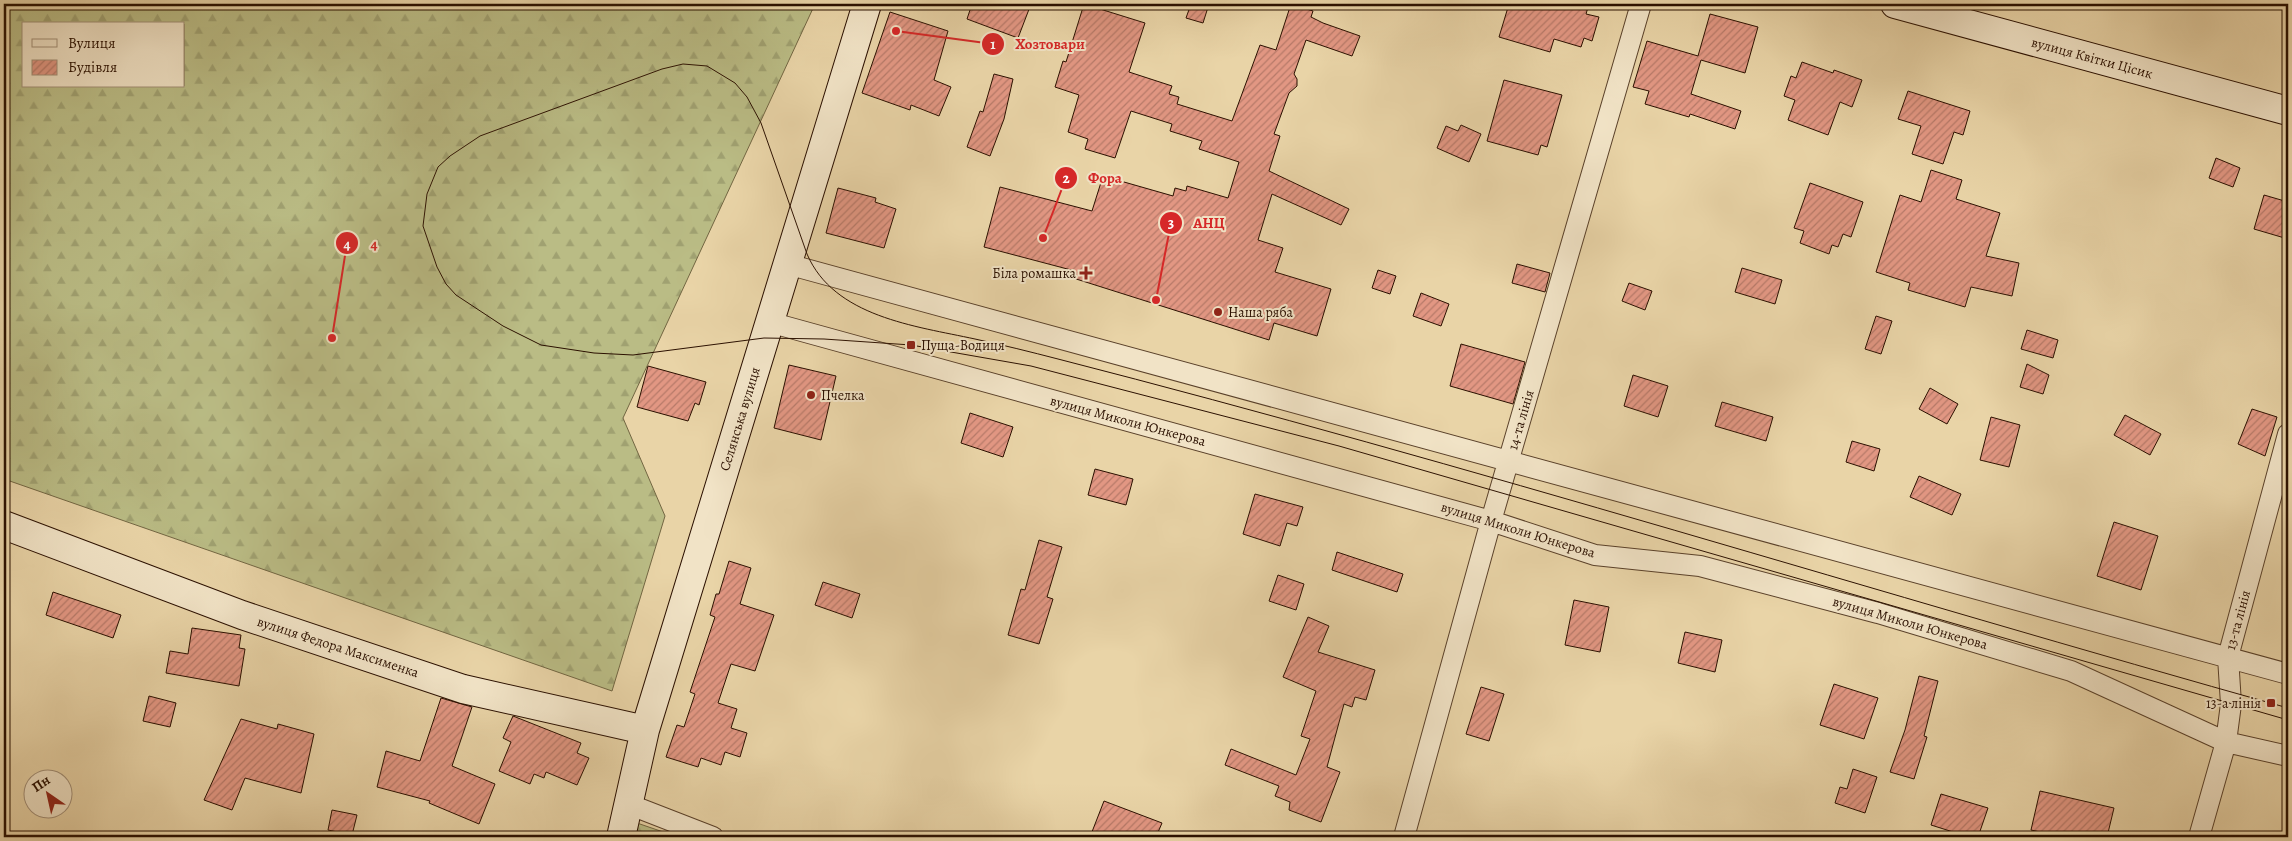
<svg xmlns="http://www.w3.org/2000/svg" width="2292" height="841" viewBox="0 0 2292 841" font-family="Alegreya,serif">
	<defs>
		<pattern id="forest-firs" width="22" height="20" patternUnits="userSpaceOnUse" patternTransform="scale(1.25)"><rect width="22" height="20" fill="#babc85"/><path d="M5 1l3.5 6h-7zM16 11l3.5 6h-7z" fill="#a0a171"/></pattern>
		<pattern id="building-hatch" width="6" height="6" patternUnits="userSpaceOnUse" patternTransform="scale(1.25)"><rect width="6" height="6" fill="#e29783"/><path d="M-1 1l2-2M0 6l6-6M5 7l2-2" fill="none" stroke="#b77a69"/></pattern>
	</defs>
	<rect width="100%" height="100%" fill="#e9d4a7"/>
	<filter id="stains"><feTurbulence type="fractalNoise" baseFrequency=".004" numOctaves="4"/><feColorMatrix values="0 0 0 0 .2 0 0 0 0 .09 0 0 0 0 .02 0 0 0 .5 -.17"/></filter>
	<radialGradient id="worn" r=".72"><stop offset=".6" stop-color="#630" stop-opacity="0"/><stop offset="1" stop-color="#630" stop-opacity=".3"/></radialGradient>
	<path fill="url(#forest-firs)" stroke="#726642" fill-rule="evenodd" d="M4 4H815L623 418 665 516 612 691 4 479ZM24 24H184V86H24Z
		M634 822 678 837H632Z"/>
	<path fill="url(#building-hatch)" stroke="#2b1000" d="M972 4H1031L1018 38 967 19Z
		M1084 4 1145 23 1129 72 1172 86 1169 94 1179 97 1177 104 1232 121 1260 45 1276 50 1291 4 1313 11 1311 17 1323 23 1360 36 1352 56 1306 40 1294 74 1297 79V86L1289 93 1274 134 1280 136 1269 171 1349 209 1341 225 1272 194 1258 240 1283 248 1275 272 1331 289 1317 336 1274 323 1269 340 1073 278 1075 271 984 247 1000 187 1092 211 1103 176 1173 196 1175 188 1186 191 1187 186 1228 198 1239 162 1199 149 1202 141 1170 131 1172 124 1131 111 1115 158 1085 149 1088 139 1068 132 1079 95 1055 87 1063 61 1066 62Z
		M1191 4H1209L1203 23 1186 18Z
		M1509 4H1589L1586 14 1599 17 1592 41 1584 38 1581 47 1554 39 1550 52 1499 37Z
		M890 12 948 31 934 80 951 87 939 116 911 105 910 110 862 93Z
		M1710 14 1758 27 1745 73 1701 60 1691 94 1741 111 1735 129 1690 114 1689 117 1645 104 1649 91 1633 87 1647 41 1698 56Z
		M1802 62 1833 73 1834 70 1862 80 1852 107 1840 102 1828 135 1788 120 1795 100 1784 96 1791 76 1796 78Z
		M994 74 1013 79 1004 119 990 156 967 147 980 111 983 112Z
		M1504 80 1562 95 1547 147 1541 145 1538 155 1487 141Z
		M1908 91 1970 111 1963 135 1954 132 1943 164 1912 154 1921 126 1898 119Z
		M1461 125 1481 134 1469 162 1437 148 1446 126 1458 131Z
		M2216 158 2240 168 2233 187 2209 178Z
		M1931 170 1962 180 1956 199 2000 213 1986 256 2019 263 2012 296 1971 287 1965 307 1908 290 1910 283 1876 272 1900 195 1921 202Z
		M1810 183 1863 202 1851 237 1843 234 1838 247 1832 245 1829 254 1800 243 1804 231 1794 228Z
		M838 188 876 198 875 202 896 209 884 248 826 233Z
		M2264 195 2288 202V239L2254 229Z
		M1517 264 1550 273 1545 292 1512 283Z
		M1742 268 1782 280 1775 304 1735 292Z
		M1378 270 1396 276 1390 294 1372 288Z
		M1629 283 1652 291 1645 310 1622 301Z
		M1421 293 1449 304 1441 326 1413 316Z
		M1876 316 1892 321 1881 354 1865 349Z
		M2027 330 2058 340 2053 358 2021 349Z
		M1461 344 1525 362 1513 404 1450 386Z
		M2027 364 2049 375 2043 394 2020 387Z
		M789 365 836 376 821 440 774 428Z
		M648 366 706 382 699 405 695 403 688 421 637 407Z
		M1633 375 1668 386 1658 417 1624 406Z
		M1930 388 1958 404 1947 424 1919 409Z
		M1722 402 1773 417 1766 441 1715 426Z
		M2252 409 2277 417 2265 456 2238 444Z
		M970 413 1013 427 1003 457 961 443Z
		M2125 415 2161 434 2150 455 2114 435Z
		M1991 417 2020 425 2009 467 1980 460Z
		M1852 441 1880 449 1874 471 1846 462Z
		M1095 469 1133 479 1126 505 1088 495Z
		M1919 476 1961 494 1952 515 1910 497Z
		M1255 494 1303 507 1297 526 1287 523 1280 546 1243 534Z
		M2114 522 2158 536 2141 590 2097 576Z
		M1039 540 1062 547 1047 597 1053 599 1039 644 1008 635 1021 589 1025 590Z
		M1337 552 1403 574 1397 592 1332 570Z
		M729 561 751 568 740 604 774 615 755 671 731 664 718 703 737 709 731 728 747 733 740 757 725 752 721 765 701 758 698 767 666 757 677 725 684 727 695 694 690 692 715 617 710 615 716 594H719Z
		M1278 575 1304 584 1296 610 1269 601Z
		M823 582 860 594 852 618 815 605Z
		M53 592 121 615 113 638 46 615Z
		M1574 600 1609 607 1600 652 1565 645Z
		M1308 617 1329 626 1318 652 1375 670 1366 700 1355 697 1352 707 1344 704 1327 767 1340 772 1321 822 1289 810 1290 802 1275 796 1279 786 1225 765 1231 749 1296 775 1310 739 1301 736 1316 691 1283 677Z
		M192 628 241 635 239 648 245 649 239 686 166 673 170 651 188 654Z
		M1685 632 1722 640 1715 672 1678 663Z
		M1919 676 1938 681 1924 736 1927 737 1914 779 1890 772 1905 730Z
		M1834 684 1878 698 1864 739 1820 725Z
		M1481 687 1504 694 1489 741 1466 734Z
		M149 696 176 703 170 727 143 721Z
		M441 698 472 707 452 766 495 784 479 824 429 803 430 801 377 787 386 751 420 761Z
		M513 716 581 743 577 753 589 758 577 785 546 772 544 778 534 774 530 784 499 771 511 742 503 738Z
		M241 719 277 729 278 724 314 734 301 793 245 778 232 810 204 800Z
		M1853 769 1877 777 1865 813 1835 803 1840 787 1847 789Z
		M2040 791 2114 808 2107 837H2063L2031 830Z
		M1941 794 1988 808 1978 837H1969L1931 825Z
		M1104 801 1162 823 1156 837H1090Z
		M332 810 357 815 352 835 328 830Z"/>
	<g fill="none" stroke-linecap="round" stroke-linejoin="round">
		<defs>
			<path id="street" d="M787 264 2288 674
				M769 322 1491 521 1595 555 1700 566 1878 613 2071 671 2226 742 2288 756
				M628 804 713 837
				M1404 837 1491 521 1641 4
				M2199 837 2226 742 2231 704 2228 657 2288 434"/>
			<path id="secondary" d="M1895 4 2288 111
				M4 525 242 615 463 689 645 730
				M621 837 645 730 867 4"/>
		</defs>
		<use href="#street" stroke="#5a412a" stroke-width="22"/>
		<use href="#secondary" stroke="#2b1000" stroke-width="30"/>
		<use href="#street" stroke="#f1e3c6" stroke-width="20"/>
		<use href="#secondary" stroke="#f1e3c6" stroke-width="28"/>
		<path stroke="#2b1000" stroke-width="1" d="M2288 708C1878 593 1471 465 1058 359 1031 352 1003 345 975 339 915 326 834 317 807 254L761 123 747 97 735 83 707 66 683 64 662 69 480 136 450 156 438 167 427 194 423 226 437 267 446 284 456 295 503 326 541 345 594 353 633 355 764 338 824 339 911 345 1031 366 1339 446 2288 720"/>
	</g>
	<g fill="#8f2418" stroke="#f1e3c6" stroke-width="2">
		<path d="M1083.5 265.5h5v5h5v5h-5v5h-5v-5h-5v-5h5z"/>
		<circle cx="1218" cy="312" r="5"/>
		<rect x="906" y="340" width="10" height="10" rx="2.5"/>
		<circle cx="811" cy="395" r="5"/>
		<rect x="2266" y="698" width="10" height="10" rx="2.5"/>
	</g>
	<g text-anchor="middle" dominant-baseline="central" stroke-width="4" stroke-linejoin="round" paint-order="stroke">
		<g font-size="14" fill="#2b1000" stroke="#f1e3c6">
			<text transform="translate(2092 58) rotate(15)">вулиця Квітки Цісик</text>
			<text transform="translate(740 419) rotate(-73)">Селянська вулиця</text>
			<text transform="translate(1521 420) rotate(-74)">14-та лінія</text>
			<text transform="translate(1128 421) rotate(15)">вулиця Миколи Юнкерова</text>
			<text transform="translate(1518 530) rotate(17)">вулиця Миколи Юнкерова</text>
			<text transform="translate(2238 620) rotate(-75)">13-та лінія</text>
			<text transform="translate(1910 623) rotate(16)">вулиця Миколи Юнкерова</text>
			<text transform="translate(338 647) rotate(18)">вулиця Федора Максименка</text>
		</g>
		<g font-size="14" fill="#2b1000" stroke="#f1e3c6" text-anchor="start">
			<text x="1076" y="273" text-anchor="end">Біла ромашка</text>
			<text x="1228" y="312">Наша ряба</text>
			<text x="921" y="345">Пуща-Водиця</text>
			<text x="821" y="395">Пчелка</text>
			<text x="2261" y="703" text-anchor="end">13-а лінія</text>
		</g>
	</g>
	<path fill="none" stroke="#d62828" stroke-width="2" d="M896 31L993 44M1043 238L1066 178M1156 300L1171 223M332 338L347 243"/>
	<g fill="#d62828" stroke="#f1e3c6" stroke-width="2">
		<circle cx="896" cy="31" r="5"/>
		<circle cx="1043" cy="238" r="5"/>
		<circle cx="1156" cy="300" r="5"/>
		<circle cx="332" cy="338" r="5"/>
		<circle cx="993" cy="44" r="12"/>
		<circle cx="1066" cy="178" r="12"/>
		<circle cx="1171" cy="223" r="12"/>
		<circle cx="347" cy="243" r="12"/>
	</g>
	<g font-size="15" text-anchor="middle" font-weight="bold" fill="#fff">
		<text x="993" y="49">1</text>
		<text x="1066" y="183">2</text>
		<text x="1171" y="228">3</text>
		<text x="347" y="249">4</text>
	</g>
	<g font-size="15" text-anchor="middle" font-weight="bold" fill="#d62828" stroke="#f1e3c6" stroke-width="4" stroke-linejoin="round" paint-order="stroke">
		<text x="1050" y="49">Хозтовари</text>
		<text x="1105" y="183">Фора</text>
		<text x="1209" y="228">АНЦ</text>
		<text x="374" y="249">4</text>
	</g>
	<rect width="2292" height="841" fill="none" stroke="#e9d4a7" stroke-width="20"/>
	<rect x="5" y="5" width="2282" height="831" fill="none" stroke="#2b1000" stroke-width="2.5"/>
	<rect x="10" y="10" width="2272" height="821" fill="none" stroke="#2b1000"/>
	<rect x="22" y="22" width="162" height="65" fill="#f1e3c6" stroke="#a28f77"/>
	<rect x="32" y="39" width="25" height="8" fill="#f1e3c6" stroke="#a28f77"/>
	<text x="68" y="48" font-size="15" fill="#2b1000">Вулиця</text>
	<rect x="32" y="60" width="25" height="15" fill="url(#building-hatch)" stroke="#a28f77"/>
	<text x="68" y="72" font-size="15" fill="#2b1000">Будівля</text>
	<g transform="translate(48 794) rotate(326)"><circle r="24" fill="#f1e3c6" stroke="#a28f77"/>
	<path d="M0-4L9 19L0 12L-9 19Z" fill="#8f2418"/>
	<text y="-8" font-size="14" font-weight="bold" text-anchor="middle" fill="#2b1000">Пн</text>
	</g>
	<rect width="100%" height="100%" filter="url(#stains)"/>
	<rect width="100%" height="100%" fill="url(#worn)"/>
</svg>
